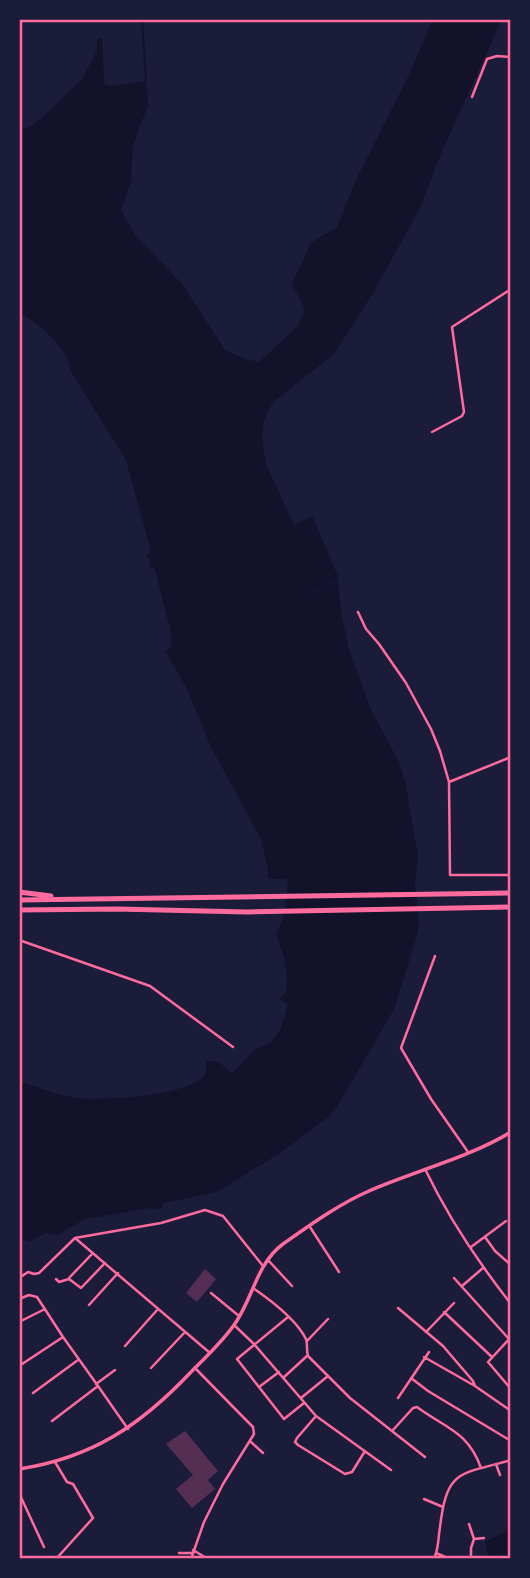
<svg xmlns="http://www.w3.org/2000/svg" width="530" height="1578" viewBox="0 0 530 1578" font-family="Raleway,sans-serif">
	<rect width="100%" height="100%" fill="#1b1b3a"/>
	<path fill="#12122b" d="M433 19H502L442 151 420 208 373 293 334 354 273 402 264 420 262 439 266 464 294 525 312 516 339 579 282 607 338 581 341 612 349 649 371 710 399 762 405 781 418 856 415 882 419 925 416 939 394 1009 337 1107 327 1118 280 1153 217 1192 163 1203 162 1209 150 1208 85 1219 57 1235 46 1233 29 1242 24 1239 19 1241V1082C37 1086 54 1094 71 1097 96 1102 186 1096 203 1077 207 1073 206 1067 206 1062 218 1058 223 1066 232 1074L253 1051 270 1043 281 1029 288 1004 279 999 286 993 287 978 284 956 276 934 283 920 288 883 286 879H268V869L261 839 211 747 186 687 166 652 172 645 170 624 168 622 155 569 150 567 149 558 146 556 151 551 126 460 70 370C71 350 37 322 19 312V130L30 127 44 116 82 79 97 51V39L102 38 104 84 111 86 146 81 148 105 133 145 131 181 121 210 135 235 182 284 225 350 245 359 259 362 298 326 305 309 292 284 311 243 337 227 356 180 407 79Z
		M511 1529V1559H505L503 1555 488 1556 485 1542Z"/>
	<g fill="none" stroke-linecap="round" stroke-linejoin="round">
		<path stroke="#12122b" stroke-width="2" d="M142 19 146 81"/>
	</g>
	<path fill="#542f53" d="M205 1269 216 1279 197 1302 186 1293Z
		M185 1431 218 1471 208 1480 215 1489 192 1508 176 1489 193 1475 166 1444Z"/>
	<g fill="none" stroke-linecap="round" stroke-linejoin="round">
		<path stroke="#ff6b9d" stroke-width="2.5" d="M472 97 487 59 497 56 511 57
			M432 432 462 416 464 412 452 327 511 289
			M358 612 366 629 379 644 406 683 431 729 440 751 449 782 450 875H511
			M449 782 511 757
			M19 940 150 986 233 1047
			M435 956 401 1048 431 1099 468 1152
			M425 1169C448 1217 478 1262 511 1304
			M310 1227 339 1272
			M485 1237 495 1251 511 1265
			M75 1238 161 1223 205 1210 223 1216 263 1266
			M471 1247 506 1221
			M268 1260 292 1286
			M19 1278 28 1272 34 1274 39 1273 75 1238 210 1353
			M69 1278 93 1253
			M454 1278 509 1339
			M56 1279 59 1282 69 1279 81 1288 105 1263
			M462 1286 483 1268
			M253 1288C272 1301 296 1319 306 1339 308 1344 306 1350 308 1356L350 1398 425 1457
			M211 1293 239 1316
			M19 1299 29 1295 37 1297 63 1337
			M89 1305 118 1273
			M398 1308 443 1346 473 1381 475 1386
			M444 1312 492 1357
			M288 1317 237 1359 284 1419 304 1403
			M19 1322 45 1309
			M234 1325 254 1344 316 1416 391 1470
			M426 1332 454 1303
			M511 1337 488 1362 511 1389
			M307 1341 328 1319
			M125 1346 158 1309
			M424 1357 475 1386 511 1411
			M19 1366 63 1337 98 1386
			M151 1368 185 1332
			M283 1378 307 1356
			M411 1378 428 1391 511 1441
			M96 1384 115 1370
			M259 1387 279 1372
			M33 1393 78 1360
			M301 1398 328 1376
			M398 1398 429 1352
			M316 1416 297 1438 295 1442 298 1445 345 1474 352 1472 365 1451
			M52 1421 98 1386 128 1429
			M393 1430 413 1408 417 1407C445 1428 468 1431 481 1468
			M251 1442 263 1453
			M55 1462 67 1482 73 1484 93 1518 56 1559
			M496 1464 500 1475
			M19 1493 44 1547
			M424 1499 443 1507
			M469 1524 474 1539 471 1548V1559
			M474 1539 484 1538
			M193 1550 208 1559
			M179 1553H192
			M436 1553 450 1559
			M191 1559 204 1522 223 1484 254 1434 253 1427 245 1419 195 1368
			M434 1559C439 1548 438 1538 440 1527 447 1468 460 1475 511 1460"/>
		<path stroke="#ff6b9d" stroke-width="3.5" d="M19 1469C92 1458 141 1425 191 1372 206 1357 222 1342 234 1325 253 1299 256 1264 283 1244 310 1225 339 1204 369 1191 415 1171 468 1158 511 1132"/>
		<path stroke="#ff6b9d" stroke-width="5" d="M19 892 51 896
			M19 900 511 893
			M19 910 117 909 247 912 511 907"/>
	</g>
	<rect width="530" height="1578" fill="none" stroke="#1b1b3a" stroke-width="42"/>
	<rect x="21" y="21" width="488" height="1536" fill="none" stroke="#ff6b9d" stroke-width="2.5"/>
</svg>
